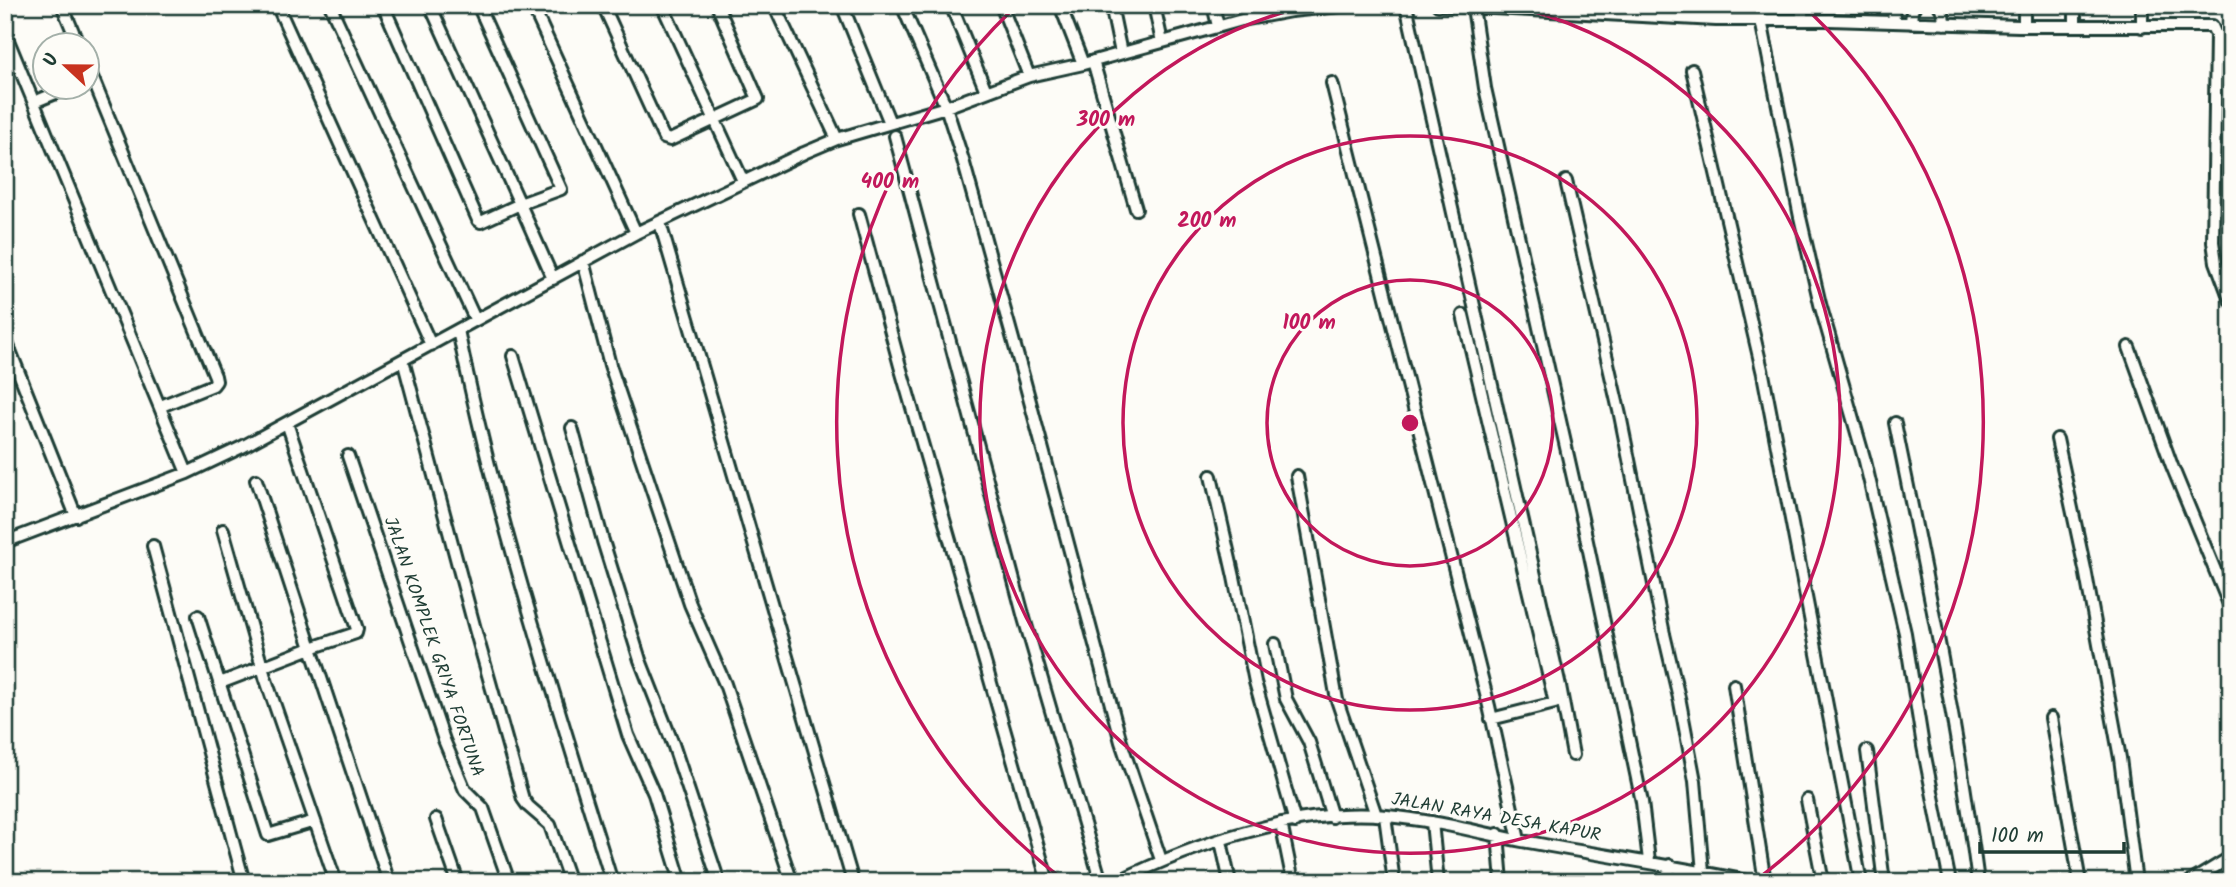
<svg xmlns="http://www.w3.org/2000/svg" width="2236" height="887" viewBox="0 0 2236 887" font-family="Kalam,sans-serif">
	<rect width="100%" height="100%" fill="#fdfcf7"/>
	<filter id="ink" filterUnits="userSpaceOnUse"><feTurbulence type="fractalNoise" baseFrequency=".0143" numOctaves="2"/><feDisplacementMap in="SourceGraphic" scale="14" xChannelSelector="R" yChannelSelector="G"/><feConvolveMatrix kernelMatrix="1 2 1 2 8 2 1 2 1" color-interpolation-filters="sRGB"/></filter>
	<g filter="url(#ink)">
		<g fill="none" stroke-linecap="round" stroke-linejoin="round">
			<defs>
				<path id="minor" d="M62 5 79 46
					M277 5 431 345
					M330 5 475 319
					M383 5 478 220 481 222 520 204 553 279
					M430 5 520 204 561 189 478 5
					M532 5 636 233
					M603 5 662 134 664 138 670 140 758 99 717 5
					M662 5 743 181
					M774 5 837 139
					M842 5 890 123
					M902 5 946 107 963 160 1024 379 1121 742 1161 860
					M951 5 986 91
					M1001 5 1029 76
					M1060 5 1083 64
					M1111 5 1121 53
					M1154 5 1162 42
					M1213 5 1218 26
					M1406 5 1560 686 1573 755
					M1438 5 1716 20H1830L2019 26H2212L2216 35 2213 242 2216 262 2231 302
					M1893 5 1894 22
					M1939 5 1943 12 1944 24
					M2024 5V26
					M2075 5V26
					M2142 5V27
					M1473 7 1485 88 1584 527 1642 802 1649 861
					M1761 20 1800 217 1820 304 1865 461 1905 633 1923 746 1950 882
					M1802 20V5
					M1911 23 1912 11 1915 5
					M5 33 187 473
					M1093 61 1136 209
					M88 67 215 376 216 381 213 385 161 406
					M1692 70 1763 374 1861 882
					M1332 83 1489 706 1519 840
					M34 102 68 88
					M895 136 1024 618 1101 882
					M1566 181 1620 415 1664 634 1680 702 1695 781 1703 872
					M859 214 900 366 1048 882
					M660 223 853 882
					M583 261 610 365 690 604 725 684 792 882
					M1463 315 1555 703 1491 719
					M458 330C496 518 556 700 612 882
					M5 338 76 516
					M2129 347 2172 466 2231 609
					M513 356 628 735 654 794 681 882
					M403 360 475 629 523 799 528 806 550 825 570 882
					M287 423 357 629 356 633 311 648 389 882
					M1895 423C1926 575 1958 727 1978 882
					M572 428 603 541 640 660 673 744 719 882
					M2057 439 2085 569 2120 758 2136 882
					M348 456 444 740 465 790 483 808 509 882
					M1211 476 1234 577 1255 682 1295 822
					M1297 476 1337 700 1376 815
					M223 530 265 677 336 882
					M5 542 187 473 242 447 636 233 804 153 837 139 946 107 1029 76 1083 64 1242 20 1291 11 1350 5
					M153 546 244 882
					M198 616 268 835 315 821
					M1275 644 1286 699 1309 742 1332 817
					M220 683 311 648 256 480
					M1734 685 1765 882
					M2051 718 2080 882
					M1867 751 1884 882
					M1807 800 1823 882
					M1385 816 1394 882
					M436 819 458 882
					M1432 822 1438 882
					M1281 823 1293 882
					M1498 834 1502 882
					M1221 841 1230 882
					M1117 882C1194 844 1300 807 1387 816 1433 820 1477 832 1522 841 1599 855 1675 866 1752 882
					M1666 882 1670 865
					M2190 882 2231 857"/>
			</defs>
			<use href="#minor" stroke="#1f3d34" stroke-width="16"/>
			<use href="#minor" stroke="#fdfcf7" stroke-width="10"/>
		</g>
	</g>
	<g fill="none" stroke="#c2185b" stroke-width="3.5">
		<circle cx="1410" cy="423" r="143"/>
		<circle cx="1410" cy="423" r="287"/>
		<path d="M1514 6A430 430 0 1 1 1306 6"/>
		<path d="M1065 881A574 574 0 0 1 1015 7M1805 7A574 574 0 0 1 1755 881"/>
	</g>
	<g text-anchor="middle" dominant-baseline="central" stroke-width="6" stroke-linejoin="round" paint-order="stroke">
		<g font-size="18" fill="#1f3d34" stroke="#fdfcf7">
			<text transform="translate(433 647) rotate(71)">JALAN KOMPLEK GRIYA FORTUNA</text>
			<text transform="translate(1496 818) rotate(10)">JALAN RAYA DESA KAPUR</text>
		</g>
	</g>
	<circle cx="1410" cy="423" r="10" fill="#c2185b" stroke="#fdfcf7" stroke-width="3.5"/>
	<g font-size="21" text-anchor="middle" font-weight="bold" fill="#c2185b" stroke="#fdfcf7" stroke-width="6" stroke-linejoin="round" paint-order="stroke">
		<text x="1106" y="126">300 m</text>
		<text x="890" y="188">400 m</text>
		<text x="1207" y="227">200 m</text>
		<text x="1309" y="329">100 m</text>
	</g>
	<rect width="2236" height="887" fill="none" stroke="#fdfcf7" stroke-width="28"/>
	<rect x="14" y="14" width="2208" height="859" fill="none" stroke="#1f3d34" stroke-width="2.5" filter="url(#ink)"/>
	<g transform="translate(66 66) rotate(292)"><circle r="33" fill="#fdfcf7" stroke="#a4b0a9" stroke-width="2"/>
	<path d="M0-5L12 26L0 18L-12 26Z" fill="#c8321e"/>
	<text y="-10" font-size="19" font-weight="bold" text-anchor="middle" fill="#1f3d34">U</text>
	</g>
	<path d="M1980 842v10h144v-10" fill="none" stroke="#1f3d34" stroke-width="3.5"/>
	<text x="1991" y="842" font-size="21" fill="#1f3d34" stroke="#fdfcf7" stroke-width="5" paint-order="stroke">100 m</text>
</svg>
